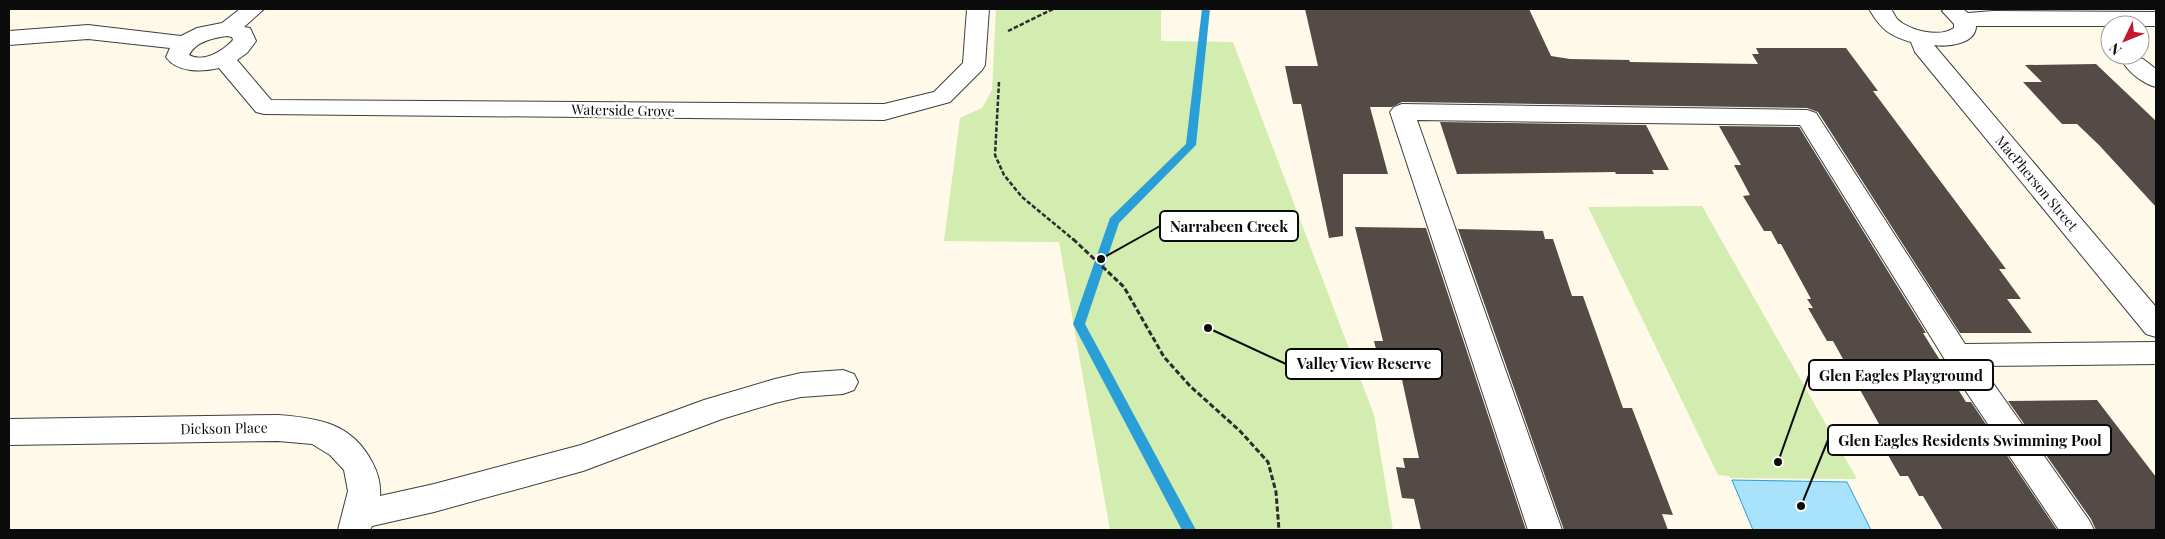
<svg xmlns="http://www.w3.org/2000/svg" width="2165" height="539" viewBox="0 0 2165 539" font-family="'Playfair Display',serif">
	<rect width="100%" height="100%" fill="#fff9e9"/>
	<path fill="#d3ecb0" d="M996 9H1161V41L1233 42 1374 415 1393 530H1110L1059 242 944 241 960 118 982 108 992 90Z
		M1702 206 1857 479 1730 478 1729 476 1718 475 1588 207Z"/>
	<path fill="#a9e2fb" stroke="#2a9ed7" d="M1732 480 1847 482 1871 530H1753Z"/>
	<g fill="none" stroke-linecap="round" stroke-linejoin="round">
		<path fill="#2a9ed7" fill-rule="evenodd" d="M1202 9H1210L1196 145 1119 223 1085 324 1196 530H1182L1073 324 1110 218 1186 144Z"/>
	</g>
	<path fill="#544b46" d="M1305 9H1529L1551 56 1570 59 1629 60 1630 62 1758 64 1752 54H1759L1756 48H1846L1878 91H1873L2006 269H1999L2021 299H2007L2032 333H1960L1818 112 1807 108 1402 102 1392 107H1370L1388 174H1343V236L1329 238 1301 104H1293L1285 66H1318Z
		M2096 64 2156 121V207L2099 145 2077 124H2062L2023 82H2042L2025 65Z
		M1440 122 1646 125 1669 170H1652L1654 174H1616L1615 172 1457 174Z
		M1719 126 1799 127 1926 333H1923L1966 402H1971L2057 530H1943L1923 496H1919L1908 476H1900L1877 436 1881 435 1875 424H1879L1833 341H1827L1808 308H1813L1807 299H1811L1781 244H1778L1771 231H1764L1743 196 1750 195 1734 165H1741Z
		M1355 227 1426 228 1526 530H1421L1414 499 1402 498 1396 467 1405 468 1403 458H1419L1401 375 1382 374 1374 341H1383Z
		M1458 229 1543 231 1545 239H1553L1572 296H1583L1623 408H1632L1673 515 1662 514 1668 530H1564Z
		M2097 400 2156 477V530H2096L2091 519 2008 401Z"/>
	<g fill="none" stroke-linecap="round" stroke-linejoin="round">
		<defs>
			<path id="minor" d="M240 9H264L244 27 250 28 256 41 247 53 237 60 271 100 884 104 934 92 963 63 967 9H989L985 65 982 70 950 102 884 120 264 114 256 112 219 68C202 72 177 73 166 57L170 48 88 39 9 45V31L88 25 181 36 197 28 222 23ZM227 36 232 37 233 40C223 51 204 63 189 55 196 41 214 38 227 36Z
				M1869 9H1891C1893 12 1895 16 1897 19 1910 31 1939 38 1954 28V24L1942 11 1944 9H1963L1968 13 1993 11 2156 12V26H1976C1976 44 1948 47 1934 45L2156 307V337L2146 334 1915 52 1911 42C1888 35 1881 29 1869 9Z
				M2135 57 2143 59 2156 69V87C2144 84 2131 74 2124 64L2127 59Z
				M1402 104 1807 110 1816 113 1965 344 2156 342V364L1981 366 2089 520 2094 530H2059L1947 363 1800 125 1417 120 1562 530H1528L1390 112 1394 107Z
				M843 370 854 374 858 382 854 390 843 394 801 397 775 403 722 419 583 471 434 512 372 526 370 530H338L348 491 344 470 330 455 312 444 278 441 9 445V419L278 415C318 418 352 423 372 462 378 473 381 484 380 496L434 484 581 445 704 400 775 379 801 373Z"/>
		</defs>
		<use href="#minor" stroke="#3e3e3e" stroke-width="2"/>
		<path stroke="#2d2d2d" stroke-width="2.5" stroke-dasharray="4.5 2" stroke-linecap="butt" d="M1008 31 1053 9
			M999 82 995 155 1004 175 1022 197 1074 240"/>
		<path stroke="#2d2d2d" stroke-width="3" stroke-dasharray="5.5 2.5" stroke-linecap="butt" d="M1073 239 1124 287 1164 357 1190 386 1240 431 1268 462 1276 492 1279 530"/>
		<use href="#minor" fill="#fff" fill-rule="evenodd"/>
	</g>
	<g text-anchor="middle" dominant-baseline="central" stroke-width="5" stroke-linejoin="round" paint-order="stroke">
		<g font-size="14" fill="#0b0b0b" stroke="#fff">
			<text transform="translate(623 110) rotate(1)">Waterside Grove</text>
			<text transform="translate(2037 183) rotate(50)">MacPherson Street</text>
			<text transform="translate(224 428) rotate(-1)">Dickson Place</text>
		</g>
	</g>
	<path fill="none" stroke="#0b0b0b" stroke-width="2" d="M1101 259L1160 226M1208 328L1286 364M1778 462L1809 375M1801 506L1828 440"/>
	<g fill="#0b0b0b" stroke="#fff" stroke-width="2">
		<circle cx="1101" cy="259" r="5"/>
		<circle cx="1208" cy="328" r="5"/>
		<circle cx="1778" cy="462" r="5"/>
		<circle cx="1801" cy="506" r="5"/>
	</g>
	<g fill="#fff" stroke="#0b0b0b" stroke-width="2">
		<rect x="1160" y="211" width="138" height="30" rx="5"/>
		<rect x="1286" y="349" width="156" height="30" rx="5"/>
		<rect x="1809" y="360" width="184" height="30" rx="5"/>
		<rect x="1828" y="425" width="283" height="30" rx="5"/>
	</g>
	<g font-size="15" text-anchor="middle" font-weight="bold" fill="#0b0b0b">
		<text x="1229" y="232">Narrabeen Creek</text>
		<text x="1364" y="369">Valley View Reserve</text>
		<text x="1901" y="381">Glen Eagles Playground</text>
		<text x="1970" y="446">Glen Eagles Residents Swimming Pool</text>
	</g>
	<rect width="2165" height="539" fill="none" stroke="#0b0b0b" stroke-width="20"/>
	<g transform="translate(2125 40) rotate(227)"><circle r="24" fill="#ffffff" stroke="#9d9d9d"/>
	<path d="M0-4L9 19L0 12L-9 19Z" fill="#c4192d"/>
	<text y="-8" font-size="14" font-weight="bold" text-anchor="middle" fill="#0b0b0b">N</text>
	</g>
</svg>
